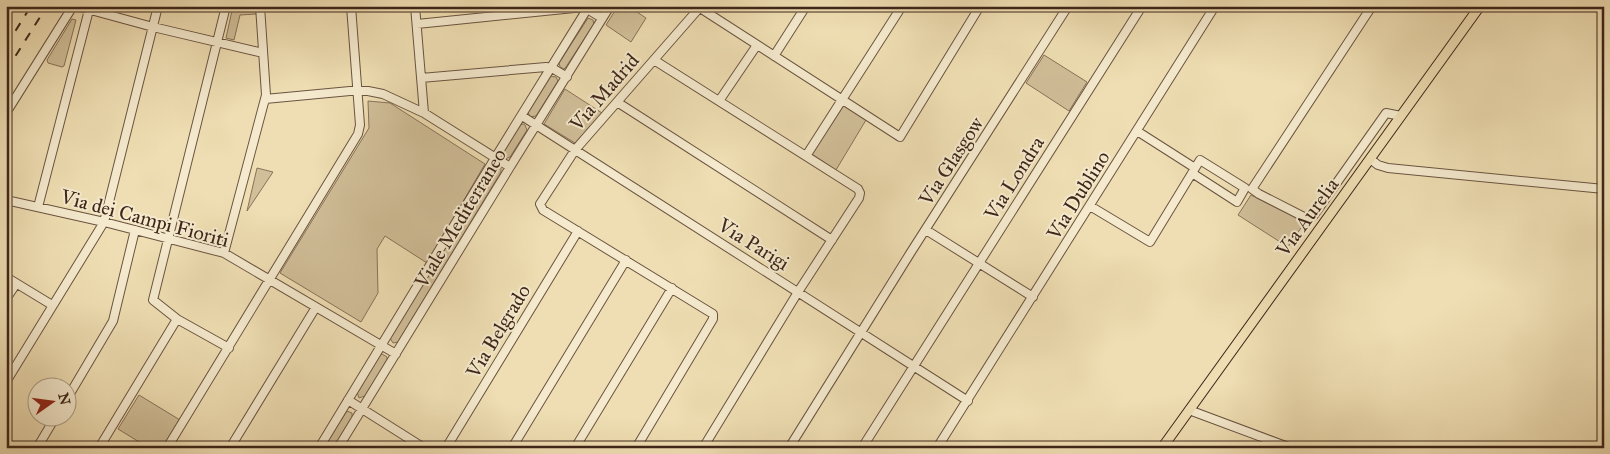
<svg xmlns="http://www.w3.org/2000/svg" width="1610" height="454" viewBox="0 0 1610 454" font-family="'IM FELL Great Primer',serif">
	<rect width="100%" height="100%" fill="#efdeb3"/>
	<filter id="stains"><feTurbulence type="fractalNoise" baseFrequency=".004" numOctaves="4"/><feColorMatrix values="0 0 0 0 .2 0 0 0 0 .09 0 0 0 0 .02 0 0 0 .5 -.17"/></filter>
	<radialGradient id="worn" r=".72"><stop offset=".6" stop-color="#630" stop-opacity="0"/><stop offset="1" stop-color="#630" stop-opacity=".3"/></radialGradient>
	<path fill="#d1bf99" stroke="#88725a" d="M233 6H255L256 14 240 15 234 40 226 38Z
		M618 6H628L646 18 631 42 606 25Z
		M588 18 593 20 594 24 566 67 564 69 560 67 559 63Z
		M72 19 76 20 64 66 62 67 48 63 47 60Z
		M1044 55 1087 82 1069 111 1026 83Z
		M550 76 556 77 558 81 536 116 530 117 528 112Z
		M565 89 602 113 575 143 544 124Z
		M368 101 390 103 485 164 427 263 385 236 377 249 378 293 361 322 280 273 369 128Z
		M844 105 866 120 836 170 812 154Z
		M523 124 525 125 527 130 510 157 505 159 501 155 520 125Z
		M496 166 501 168V172L398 342 393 343 390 338 493 167Z
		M257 168 273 172 247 211Z
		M1251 195 1305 222 1288 247 1238 215Z
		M382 354 387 357V360L365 396 359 398 357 392 380 355Z
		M139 395 180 420 163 448H149L118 429Z
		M347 411 352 413V418L334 448H323Z"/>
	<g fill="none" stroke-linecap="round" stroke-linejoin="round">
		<defs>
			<path id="minor" d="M76 6 153 27 263 53
				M226 6 153 300 177 319 229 348
				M415 6 424 113
				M700 8 900 137 980 6
				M417 24 584 7 602 18
				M774 56 806 6
				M654 60 858 189 860 193 859 198 798 292 703 448
				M421 78 546 67 552 68 567 77
				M265 99 350 91H368L383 94 424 113 510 167
				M719 101 757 45
				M617 102 832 240
				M6 113 73 6
				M522 116 968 401
				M1137 131 1195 168
				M806 156 902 6
				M1370 159 1378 165 1388 168 1604 189
				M1252 189 1372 6
				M1252 189 1259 194 1308 219 1314 215 1386 113 1401 116
				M6 200 104 222 224 253 396 354
				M1090 206 1150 242 1200 160 1245 188 1237 202 1192 173
				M38 207 90 6
				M926 230 1033 297
				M224 253 266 95 260 6
				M6 277 52 305
				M6 299 16 284
				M6 382 104 222 158 6
				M68 397 113 321 135 230
				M348 400 424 448
				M1189 410 1291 448
				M37 448 56 416
				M99 448 177 319
				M167 448 358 134 360 125 351 6
				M230 448 316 307
				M319 448 495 158 589 6
				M338 448 510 167 610 6
				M446 448 578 231
				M512 448 626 260
				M575 448 672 288
				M636 448 713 319V314L543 210 540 204 575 150 701 6
				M789 448 911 252 1068 6
				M862 448 1142 6
				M937 448 1215 6"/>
			<path id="major" d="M1162 448 1480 6"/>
		</defs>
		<use href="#minor" stroke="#6a5440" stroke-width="10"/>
		<use href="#major" stroke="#3e261a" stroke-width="11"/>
		<use href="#minor" stroke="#f5eace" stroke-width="8"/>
		<use href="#major" stroke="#efdeb3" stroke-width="9"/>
		<path stroke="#3e261a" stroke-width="2" stroke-dasharray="9 9" stroke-linecap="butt" d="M6 23 17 6
			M6 46 31 6
			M6 71 47 6"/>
	</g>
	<g text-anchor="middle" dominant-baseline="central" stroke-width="4" stroke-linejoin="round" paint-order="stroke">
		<g font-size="20" fill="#3e261a" stroke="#f5eace">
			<text transform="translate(604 92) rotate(-49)">Via Madrid</text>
			<text transform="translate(951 161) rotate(-57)">Via Glasgow</text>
			<text transform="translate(1014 178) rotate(-58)">Via Londra</text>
			<text transform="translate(1078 195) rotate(-58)">Via Dublino</text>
			<text transform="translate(1307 217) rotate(-54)">Via Aurelia</text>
			<text transform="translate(145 218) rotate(15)">Via dei Campi Fioriti</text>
			<text transform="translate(460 218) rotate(-59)">Viale Mediterraneo</text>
			<text transform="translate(754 244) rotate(32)">Via Parigi</text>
			<text transform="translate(498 331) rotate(-59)">Via Belgrado</text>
		</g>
	</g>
	<rect width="1610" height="454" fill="none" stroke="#efdeb3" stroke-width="25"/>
	<rect x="8" y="8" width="1595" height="439" fill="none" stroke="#3e261a" stroke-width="2.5"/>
	<rect x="12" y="12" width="1585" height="429" fill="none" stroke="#3e261a"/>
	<g transform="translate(52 402) rotate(76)"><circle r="24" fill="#f5eace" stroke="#ac9c86"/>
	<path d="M0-4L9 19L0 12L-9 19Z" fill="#8f2418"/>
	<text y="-8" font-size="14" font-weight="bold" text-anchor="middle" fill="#3e261a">N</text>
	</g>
	<rect width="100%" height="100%" filter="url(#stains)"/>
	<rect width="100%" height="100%" fill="url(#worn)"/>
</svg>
